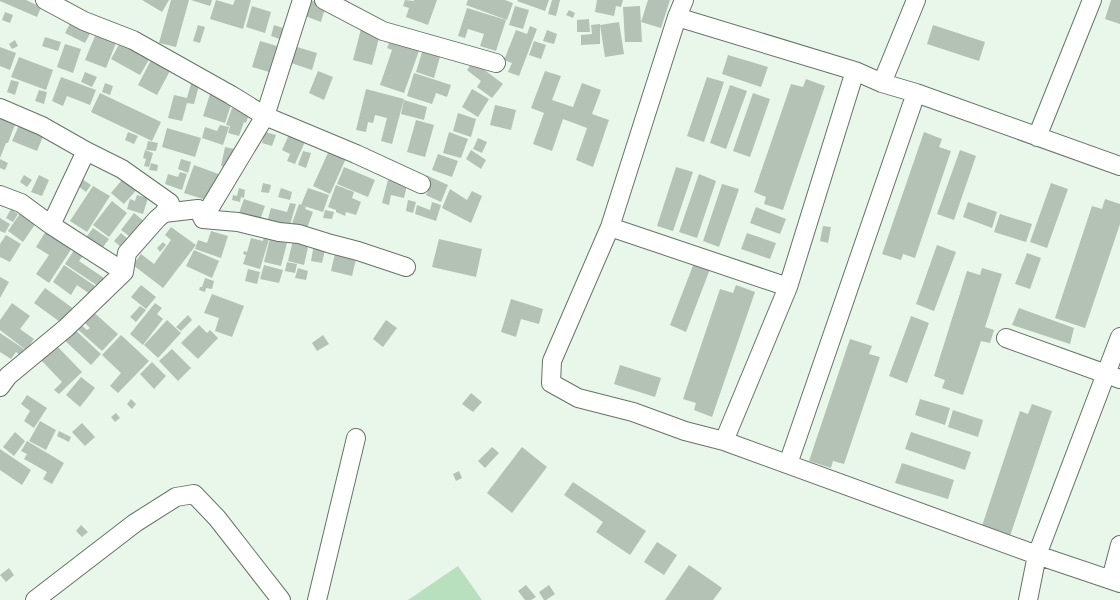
<svg xmlns="http://www.w3.org/2000/svg" width="1120" height="600" viewBox="0 0 1120 600" font-family="'Times New Roman',serif">
	<rect width="100%" height="100%" fill="#e8f7ea"/>
	<path fill="#b9e0be" d="M458 566 482 600H408Z"/>
	<path fill="#b3c2b5" d="M0 0H26L41 7 37 17 0 1Z
		M142 0H169L162 12Z
		M171 0H189L176 47 159 43Z
		M191 0H212L210 6Z
		M216 0 233 5 235 0H251L243 29 210 19Z
		M310 0 326 5 321 22 305 16Z
		M405 0 414 1V0H437L428 25 406 17 409 8 403 6Z
		M468 0H505L513 3 507 20 466 5Z
		M518 0H549L545 11 517 1Z
		M552 0H560L556 16 548 14Z
		M597 0H623L621 7 616 6 614 16 595 12Z
		M648 0H670L661 28 641 22Z
		M1111 0H1120V24L1105 19Z
		M252 6 271 12 265 33 246 27Z
		M515 6 529 10 523 29 509 25Z
		M640 6 642 42H625L623 7Z
		M467 8 506 20 496 51 480 46 484 34 468 29 465 38 458 36Z
		M569 10 575 13 573 18 566 15Z
		M5 12 13 15 10 23 2 20Z
		M73 18 93 28 85 43 65 33Z
		M589 19 590 32H577V20Z
		M619 22 624 54 605 57 600 25Z
		M600 24V44L581 45V35L592 34 591 25Z
		M198 25 205 27 200 43 193 41Z
		M274 25 283 28 280 39 271 36Z
		M933 25 985 42 979 61 927 44Z
		M530 26 537 29 519 76 508 72 512 63 504 60 516 30 527 34Z
		M98 29 118 38 106 68 85 60Z
		M361 29 380 34 372 65 353 60Z
		M547 30 557 34 554 44 543 41Z
		M45 37 61 42 58 51 42 46Z
		M391 38 420 48 404 93 380 85 392 50 387 48Z
		M15 40 18 46 12 49 9 44Z
		M121 41 150 58 140 75 111 59Z
		M260 41 277 46 269 72 252 67Z
		M534 41 546 45 541 59 529 55Z
		M65 44 81 49 73 73 57 67Z
		M0 47 16 53 10 70 0 66Z
		M297 47 317 53 312 70 291 63Z
		M423 49 441 53 434 78 416 72Z
		M728 55 768 67 761 87 722 74Z
		M19 57 53 70 46 90 11 77Z
		M152 58 171 69 157 95 138 85Z
		M473 61 503 84 492 98 477 87 481 81 467 70Z
		M318 71 333 77 324 100 309 93Z
		M545 71 561 76 552 100 573 107 582 83 601 90 592 114 609 120 593 167 576 160 587 128 563 119 552 151 533 144 544 113 531 108Z
		M85 72 97 77 92 87 81 82Z
		M414 73 451 85 447 97 436 93 432 104 407 96Z
		M61 77 96 90 90 105 67 96 63 106 52 101Z
		M707 77 724 82 704 142 687 136Z
		M806 79 825 86 783 210 764 204 766 197 754 192 791 84 803 87Z
		M11 80 19 82 15 95 7 92Z
		M192 80 200 82 194 104 187 103 182 121 168 118 174 95 187 98Z
		M105 83 113 86 110 95 102 92Z
		M730 85 747 91 726 149 710 143Z
		M366 89 404 99 392 144 381 141 387 118 375 115 373 123 368 122 366 132 356 130Z
		M472 89 489 99 478 117 462 107Z
		M39 90 47 92 44 104 35 101Z
		M100 93 161 122 152 141 91 112Z
		M753 93 770 99 750 157 733 151Z
		M210 94 232 102 225 123 203 116Z
		M404 100 427 107 424 120 401 114Z
		M495 105 516 110 511 130 490 125Z
		M232 108 249 114 246 123 244 122 239 136 228 133 230 126 226 125Z
		M458 113 476 119 471 137 453 131Z
		M0 115 16 122 8 143H6L0 158Z
		M416 120 434 125 425 157 407 152Z
		M20 123 44 134 37 151 12 141Z
		M220 125 229 127 223 145 202 138 205 127 217 131Z
		M167 128 201 138 195 157 162 147Z
		M292 128 308 135 295 164 287 161 290 154 282 150Z
		M128 132 138 136 134 144 125 140Z
		M265 132 276 135 272 146 262 143Z
		M449 132 468 139 461 158 443 153Z
		M924 132 942 139 939 147 951 151 915 258 903 254 901 260 882 254Z
		M478 138 487 142 482 153 473 149Z
		M148 141 158 143 156 151 146 150Z
		M331 146 348 154 330 194 313 186Z
		M225 147 235 149 231 168 221 166Z
		M145 150 153 153 149 167 144 166 146 159 143 158Z
		M471 150 486 160 481 169 466 159Z
		M960 150 976 156 954 220 937 214Z
		M303 151 311 153 306 168 298 165Z
		M438 154 458 161 452 177 432 170Z
		M0 159 8 163 5 170 0 168Z
		M181 159 191 162 188 173 178 169Z
		M151 163 158 165 157 171 149 170Z
		M194 165 221 175 212 202 184 193Z
		M344 167 375 180 368 197 337 184Z
		M676 167 693 172 673 231 657 226Z
		M180 172 187 174 182 190 165 184 168 174 178 177Z
		M699 174 716 181 697 238 679 232Z
		M24 175 32 180 27 187 20 182Z
		M39 175 49 180 42 196 31 192Z
		M126 175 139 187 124 204 111 193Z
		M426 175 448 185 441 202 426 195 430 186 423 182Z
		M79 177 91 185 86 192 74 183Z
		M388 180 407 185 404 198 391 195 389 205 382 203Z
		M263 183 271 185 269 193 261 192Z
		M1051 183 1068 189 1047 248 1030 242Z
		M722 184 739 189 719 247 703 241Z
		M336 185 354 192 352 198 361 202 356 215 346 212 345 216 336 212V210L328 207Z
		M93 186 110 196 87 232 70 221Z
		M239 188 245 190 244 198 241 197 240 202 232 200 233 195 237 196Z
		M281 188 292 192 290 200 278 197Z
		M308 188 329 195 323 212 301 205Z
		M450 189 467 200 472 191 482 196 471 223 442 208Z
		M137 195 148 198 143 214 127 209 130 199 135 201Z
		M244 199 265 206 259 223 238 216Z
		M1105 199 1120 204V224L1085 328 1055 318 1092 206 1102 209Z
		M408 200 416 202 413 213 406 211Z
		M112 201 127 213 109 237 93 225Z
		M432 202 441 205 436 221 415 214 417 205 430 210Z
		M968 202 997 212 992 228 963 217Z
		M290 203 296 204 288 232 266 226 271 208 287 212Z
		M299 204 306 207 305 209 313 212 307 228 291 226Z
		M756 207 786 219 780 234 750 223Z
		M11 209 18 214 13 222 6 218Z
		M325 210 334 212 332 219 323 218Z
		M21 212 36 223 23 242 8 231Z
		M134 213 145 222 133 239 121 230Z
		M1000 214 1032 224 1026 242 994 232Z
		M0 218 10 224 5 233 0 231Z
		M823 226 831 227 828 243 820 241Z
		M171 227 196 245 163 288 133 265 141 254 154 264 171 240 165 235Z
		M48 228 74 245 49 283 36 274 49 255 36 247Z
		M93 228 109 239 100 251 84 240Z
		M211 231 228 236 221 258 195 249 198 240 207 243Z
		M121 233 129 240 122 248 114 241Z
		M747 233 776 243 770 259 741 249Z
		M265 234 270 236 260 269 243 264 246 255 243 254 244 251 247 252 251 238 263 241Z
		M6 235 21 244 10 262 0 257V244Z
		M294 236 310 239 304 265 288 261Z
		M270 238 287 243 281 266 264 262Z
		M439 239 482 249 476 277 432 267Z
		M163 242 166 245 160 252 157 248Z
		M314 244 326 246 322 263 311 261Z
		M937 245 956 252 934 311 916 304Z
		M76 247 85 253 79 261 104 278 98 286 65 264Z
		M336 249 357 255 352 276 331 271Z
		M194 250 219 261 212 278 186 266Z
		M1027 253 1041 258 1030 289 1015 284Z
		M287 262 297 264 295 273 285 271Z
		M694 263 710 269 686 332 670 325Z
		M64 265 95 286 90 294 77 285 71 295 53 282Z
		M264 265 283 270 279 283 260 279Z
		M298 268 308 271 306 280 295 278Z
		M982 268 1002 274 985 327 994 330 990 343 981 341 963 395 942 388 945 380 934 376 967 271 980 275Z
		M248 269 260 272 257 284 245 281Z
		M0 277 9 282 0 298Z
		M205 278 214 281 212 289 206 288 205 292 199 290 200 287H202Z
		M141 285 156 297 146 309 131 297Z
		M736 285 755 292 712 417 694 410 696 403 683 399 720 289 733 293Z
		M45 288 78 312 67 327 34 303Z
		M212 294 244 306 232 337 215 331 219 318 204 313Z
		M511 299 543 309 539 324 521 319 516 337 501 332Z
		M12 303 30 316 20 329 34 339 26 350 0 330V320Z
		M155 303 162 308 157 314 163 319 143 345 130 334Z
		M140 306 146 310 136 322 130 317Z
		M1019 308 1074 328 1070 344 1012 325Z
		M90 309 118 334 102 351 75 327 79 323 87 330 90 328 81 319Z
		M188 315 192 320 181 331 176 327Z
		M911 316 929 323 907 383 889 376Z
		M167 320 181 333 158 358 144 345Z
		M386 320 397 328 383 347 373 339Z
		M199 325 207 333 210 330 218 338 198 359 181 343Z
		M72 327 101 354 91 365 62 338 68 331 72 335 74 333 70 329Z
		M0 333 24 349 20 355 16 352 11 359 0 352Z
		M121 335 149 361 118 393 110 386 121 373 102 355Z
		M323 335 329 344 317 351 312 343Z
		M850 339 872 346 869 354 880 357 844 464 833 461 831 468 809 461Z
		M56 345 82 372 59 394 54 390 62 382 40 359Z
		M172 349 191 368 178 381 159 361Z
		M152 362 166 376 154 389 140 374Z
		M620 365 661 378 655 397 614 384Z
		M81 377 95 388 80 407 66 395Z
		M471 393 482 402 473 412 462 404Z
		M27 395 47 408 34 428 24 421 30 411 21 404Z
		M131 399 136 404 132 409 127 404Z
		M920 399 950 408 945 425 915 415Z
		M1032 404 1052 411 1010 536 982 526 1020 411 1028 414Z
		M953 410 983 420 978 437 948 427Z
		M116 413 120 418 115 422 111 417Z
		M40 421 56 430 46 450 29 441Z
		M82 423 95 437 85 446 72 432Z
		M59 431 71 437 69 442 57 436Z
		M15 432 25 441 14 456 3 447Z
		M911 432 971 452 965 470 905 449Z
		M27 441 64 463 52 484 43 479 47 472 24 459 27 454 21 451Z
		M492 447 499 453 485 468 478 461Z
		M522 447 547 467 512 513 487 493Z
		M0 449 31 470 22 485 0 470Z
		M902 463 954 480 948 499 895 483Z
		M459 471 462 478 456 481 453 474Z
		M573 482 646 531 630 555 596 532 603 522 564 495Z
		M81 525 88 532 82 537 76 531Z
		M657 542 677 555 664 575 644 562Z
		M689 565 722 588 713 600H665Z
		M9 568 14 575 6 582 0 575Z
		M526 585 536 597 531 600H525L518 591Z
		M549 585 555 594 546 600H544L539 592Z"/>
	<g fill="none" stroke-linecap="round" stroke-linejoin="round">
		<defs>
			<path id="minor" d="M45 0 84 21 133 40 231 95 265 116 356 154 421 184
				M324 0 383 31 496 63
				M684 0 677 17 610 227 552 361 551 383 578 398 633 412 685 431 724 441 1037 555 1120 583
				M677 17 855 71 882 83 916 93 1120 166
				M882 83 916 0
				M0 108 42 126 86 151 122 169 170 203 164 213
				M1037 137 1092 0
				M0 195 21 203 51 225 124 272
				M203 219 265 116 302 0
				M203 219 238 222 279 232 299 234 331 244 358 251 406 267
				M51 225 86 151
				M610 227 788 287
				M1006 338 1120 379
				M0 387 8 376 66 328 124 272 127 253 157 219 164 213 198 209 203 219
				M724 441 788 287 855 71
				M788 464 916 93
				M1111 579 1120 545
				M35 600 135 523 176 497 194 494 217 518 281 600
				M317 600 356 438
				M1028 600 1037 555 1120 337"/>
		</defs>
		<use href="#minor" stroke="#667367" stroke-width="20"/>
		<use href="#minor" stroke="#fff" stroke-width="18"/>
	</g>
</svg>
